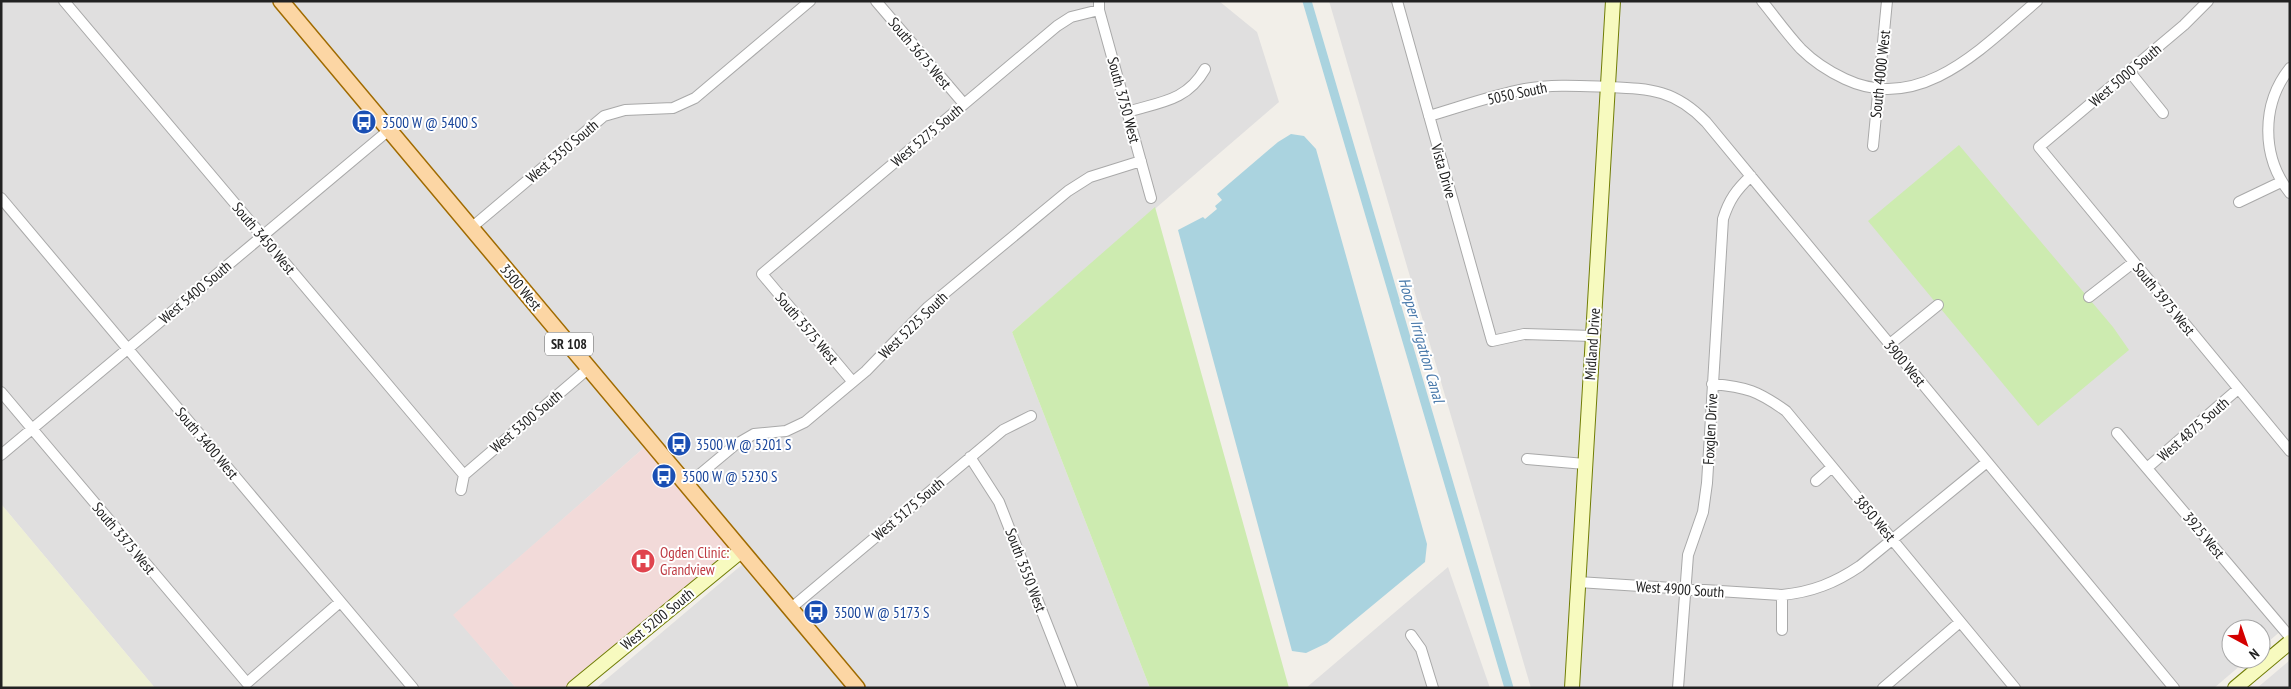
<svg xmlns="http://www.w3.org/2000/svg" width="2291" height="689" viewBox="0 0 2291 689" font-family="'PT Sans Narrow',sans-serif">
	<rect width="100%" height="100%" fill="#f2efe9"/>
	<path fill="#e0dfdf" d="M1 1H270L647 445 454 615 516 688H155L1 504Z
		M287 1H1219L1257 32 1279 102 1012 332 1150 688H865Z
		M1329 1H2290V623L2261 648V629H2231V659H2248L2214 688H1531Z
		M744 563 848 688H596Z
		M1448 567 1490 688H1306Z
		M2290 660V688H2257Z"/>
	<path fill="#f2dad9" d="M647 445 739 554 578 688H516L453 615Z"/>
	<path fill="#eef0d5" d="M1 504 155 688H1Z"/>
	<path fill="#cdebb0" d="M1959 145 2113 327 2129 350 2038 426 1868 221Z
		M1155 207 1289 688H1150L1012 332Z"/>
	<path fill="#aad3df" d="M1291 134 1304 136 1316 149 1427 544 1425 562 1327 643 1306 653 1292 651 1178 230 1203 217 1205 219 1217 209 1215 206 1222 200 1217 194 1278 142Z"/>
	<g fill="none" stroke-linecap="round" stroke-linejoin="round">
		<path stroke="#aad3df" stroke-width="9" d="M1307 1 1509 688"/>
		<defs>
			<path id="street" d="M64 1 464 475
				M876 1 964 104
				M1099 1V10L1151 198
				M1397 1 1492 341 1524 334 1593 336
				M1762 1C1775 17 1787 34 1801 49 1813 61 1830 72 1845 79 1921 115 1984 46 2037 1
				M2208 1 2184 25 2039 147 2290 451
				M2290 68C2261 104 2261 157 2290 193
				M2129 71 2163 113
				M1127 112C1160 102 1187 101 1205 69
				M1429 116C1460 107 1493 95 1525 89 1553 84 1581 86 1609 87 1652 89 1675 90 1706 122L2174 688
				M1873 146 1887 1
				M1 198 413 688
				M2239 202 2281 182
				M471 228 604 116 625 110 673 108 695 98 810 1
				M2089 297 2134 262
				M1890 344 1938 305
				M852 381 762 274 1057 26 1071 17 1099 10
				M1712 384C1747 387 1758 391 1786 411L2015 688
				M1 392 247 683 340 602
				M2117 433 2290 637
				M1 455 389 130
				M970 457 999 502 1072 688
				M1527 459 1585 464
				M2147 468 2238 389
				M464 475 589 368
				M1816 481 1832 467
				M687 485 735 445 754 434 786 431 805 422 866 371 928 307 1068 191 1090 177 1141 161
				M461 490 464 475
				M1578 582 1782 595C1812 592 1835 583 1860 566L1987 462
				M790 609 1003 430 1031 416
				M1782 630V595
				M1411 635 1421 649 1433 688
				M1678 688 1688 555 1703 512 1707 483 1723 219C1729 200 1736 190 1751 176
				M1883 688 1960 622"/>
			<path id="secondary" d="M574 688 741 551
				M1572 688 1613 1
				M2235 688 2290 642"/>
			<path id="primary" d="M281 1 857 688"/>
		</defs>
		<use href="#street" stroke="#a9a9a9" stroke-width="12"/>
		<use href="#secondary" stroke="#707d05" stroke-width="16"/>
		<use href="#primary" stroke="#a06b00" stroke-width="18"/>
		<use href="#street" stroke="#fff" stroke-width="10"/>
		<use href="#secondary" stroke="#f7fabf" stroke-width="14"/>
		<use href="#primary" stroke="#fcd6a4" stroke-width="15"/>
	</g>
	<defs>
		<symbol id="bus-disc" viewBox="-11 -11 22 22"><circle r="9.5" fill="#1a4fb4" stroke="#fff"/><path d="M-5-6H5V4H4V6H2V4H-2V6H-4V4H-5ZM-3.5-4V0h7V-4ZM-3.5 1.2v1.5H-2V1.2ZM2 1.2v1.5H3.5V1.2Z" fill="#fff"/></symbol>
		<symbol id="hospital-disc" viewBox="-11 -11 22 22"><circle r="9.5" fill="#e0444e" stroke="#fff"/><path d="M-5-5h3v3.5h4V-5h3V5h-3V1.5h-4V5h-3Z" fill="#fff"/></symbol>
	</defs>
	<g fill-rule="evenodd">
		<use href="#bus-disc" x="350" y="108" width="28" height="28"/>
		<use href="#bus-disc" x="665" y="430" width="28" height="28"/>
		<use href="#bus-disc" x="650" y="462" width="28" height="28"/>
		<use href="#hospital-disc" x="629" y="547" width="28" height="28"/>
		<use href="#bus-disc" x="802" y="598" width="28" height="28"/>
	</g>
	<g text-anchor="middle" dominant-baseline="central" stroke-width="4" stroke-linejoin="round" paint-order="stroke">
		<rect fill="#fff" stroke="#646464" stroke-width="1" x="545" y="332.5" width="48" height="23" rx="4"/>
		<g font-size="14" font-weight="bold" fill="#222">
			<text x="569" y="344">SR 108</text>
		</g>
		<g font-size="15" fill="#222" stroke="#fff">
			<text transform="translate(920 53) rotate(50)">South 3675 West</text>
			<text transform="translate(1880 74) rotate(-84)">South 4000 West</text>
			<text transform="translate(2125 75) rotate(-40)">West 5000 South</text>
			<text transform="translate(1517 93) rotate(-12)">5050 South</text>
			<text transform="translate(1124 100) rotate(75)">South 3750 West</text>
			<text transform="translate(927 135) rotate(-40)">West 5275 South</text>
			<text transform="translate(562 151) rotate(-40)">West 5350 South</text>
			<text transform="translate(1444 171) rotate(74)">Vista Drive</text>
			<text transform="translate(264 238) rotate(50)">South 3450 West</text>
			<text transform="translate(521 287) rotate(50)">3500 West</text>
			<text transform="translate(195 292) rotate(-40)">West 5400 South</text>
			<text transform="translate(2164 299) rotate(51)">South 3975 West</text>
			<text transform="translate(913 325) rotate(-44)">West 5225 South</text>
			<text transform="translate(807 328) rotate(50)">South 3575 West</text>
			<text transform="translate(1592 344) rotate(-86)">Midland Drive</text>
			<text transform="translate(1905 363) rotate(50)">3900 West</text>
			<text transform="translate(526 421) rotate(-40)">West 5300 South</text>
			<text transform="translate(1710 429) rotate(-87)">Foxglen Drive</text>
			<text transform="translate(2193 429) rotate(-41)">West 4875 South</text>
			<text transform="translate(207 443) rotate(50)">South 3400 West</text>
			<text transform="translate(908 509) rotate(-40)">West 5175 South</text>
			<text transform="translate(1875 518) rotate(50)">3850 West</text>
			<text transform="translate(2204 535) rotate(50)">3925 West</text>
			<text transform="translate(124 538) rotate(50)">South 3375 West</text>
			<text transform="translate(1026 570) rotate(69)">South 3550 West</text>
			<text transform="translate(1680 589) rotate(4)">West 4900 South</text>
			<text transform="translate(657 619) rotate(-39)">West 5200 South</text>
		</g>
		<g font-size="15" fill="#164399" stroke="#fff" text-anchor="start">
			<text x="382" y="122">3500 W @ 5400 S</text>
			<text x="696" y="444">3500 W @ 5201 S</text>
			<text x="682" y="476">3500 W @ 5230 S</text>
			<text x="834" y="612">3500 W @ 5173 S</text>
		</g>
		<g font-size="15" fill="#be3a42" stroke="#fff" text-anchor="start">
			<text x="660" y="552">Ogden Clinic:<tspan x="660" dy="17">Grandview</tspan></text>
		</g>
		<g font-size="16" font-style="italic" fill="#4a7aab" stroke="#fff">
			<text transform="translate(1422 340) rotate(74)">Hooper Irrigation Canal</text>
		</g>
	</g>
	<rect width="2291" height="689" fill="none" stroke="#222222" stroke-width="5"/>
	<g transform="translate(2246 644) rotate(140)"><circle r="24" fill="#ffffff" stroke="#a7a7a7"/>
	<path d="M0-4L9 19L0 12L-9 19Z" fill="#d40000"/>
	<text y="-8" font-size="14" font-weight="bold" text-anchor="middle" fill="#222222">N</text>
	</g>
</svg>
